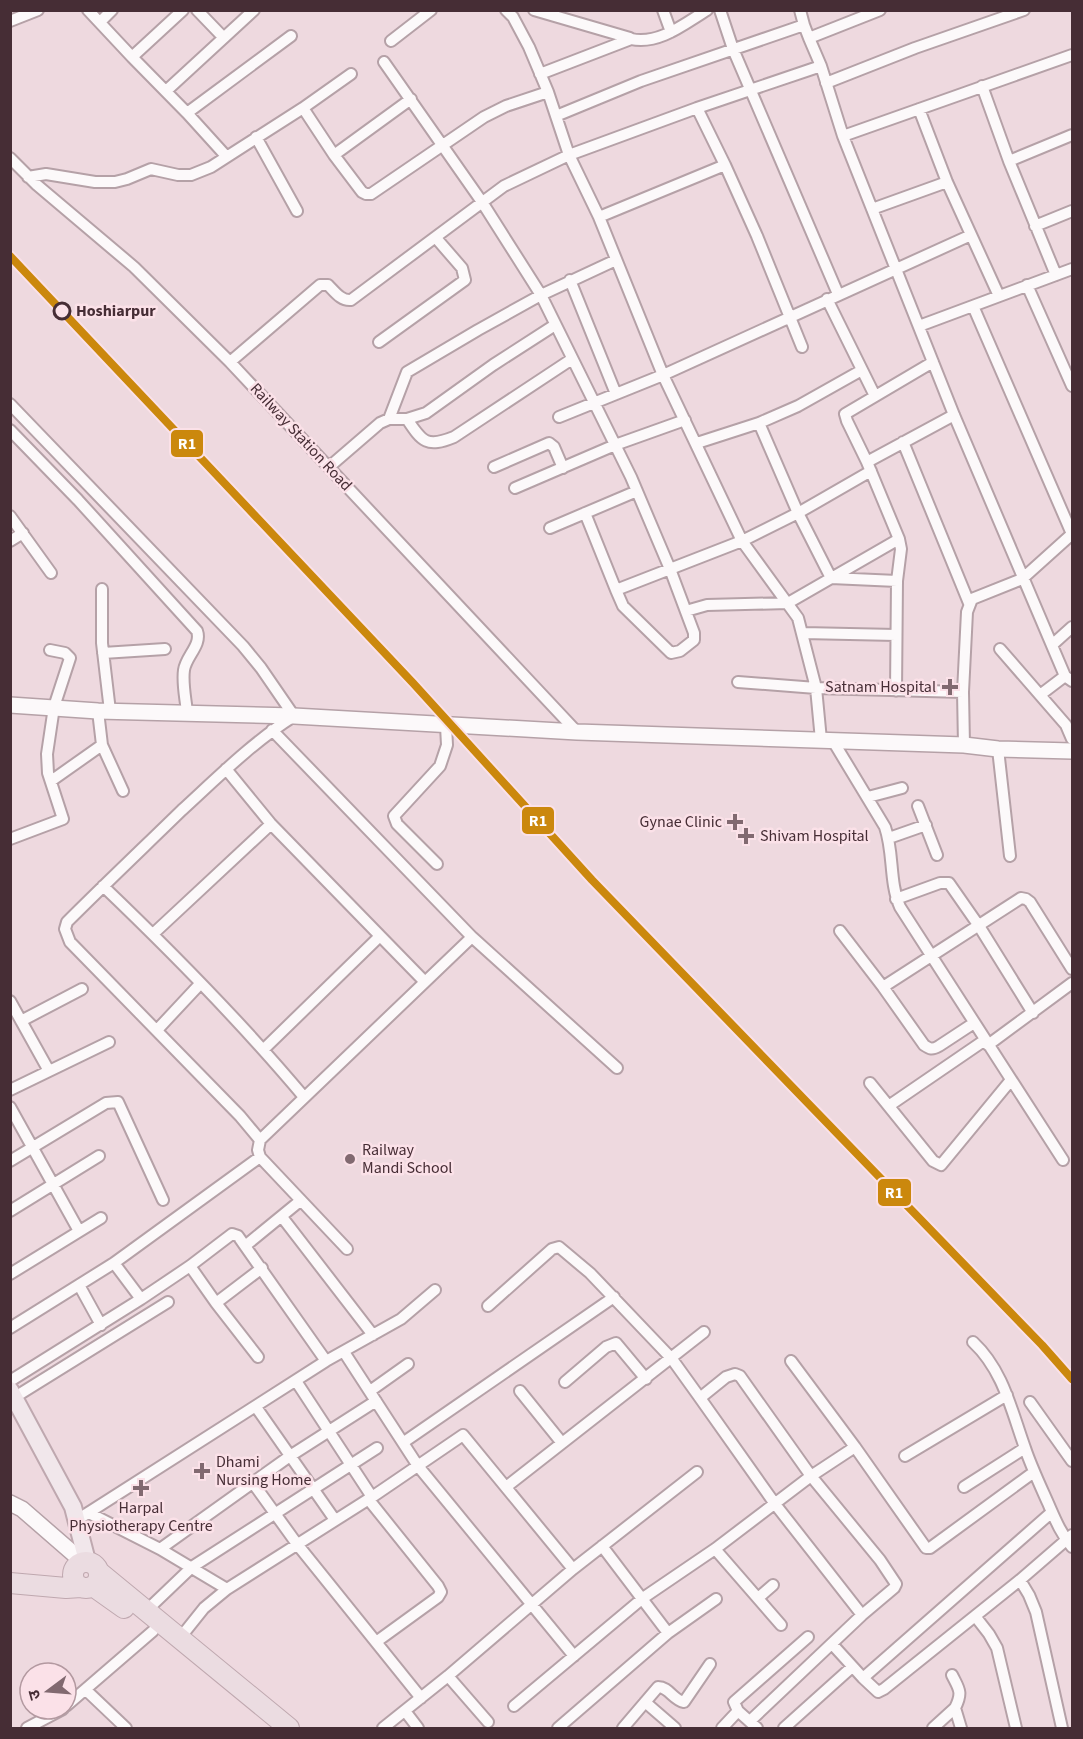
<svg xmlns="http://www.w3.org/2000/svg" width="1083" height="1739" viewBox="0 0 1083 1739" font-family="'Source Sans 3','Noto Sans Devanagari',sans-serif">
	<rect width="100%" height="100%" fill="#eed9df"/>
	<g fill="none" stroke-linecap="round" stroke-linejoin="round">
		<defs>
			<path id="street" d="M88 10 132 57
				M183 10 132 57 187 113 226 156
				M197 10 223 37
				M506 10 513 17 529 47 548 92 569 155 599 217
				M534 10 630 38
				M663 10 671 32
				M720 10 733 49 838 294
				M800 10 804 25
				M10 21 38 10
				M100 22 112 10
				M809 38 821 66
				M391 41 431 10
				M384 62 482 202 541 295 631 477 670 569 742 541 798 513 871 471
				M540 74 631 39C659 45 684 24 707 10
				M826 83 915 48 1024 10
				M982 86 1009 161 1056 275
				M166 91 254 10
				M411 99 334 155 362 192 366 194H371L484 117 506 106 548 92
				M303 108 351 74
				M919 109 947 182 999 296
				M187 113 291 36
				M556 116 641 81 804 25 809 38 880 10
				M843 136 954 415 1065 676 1072 681
				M256 137 297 211
				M10 158 37 185 134 267 230 362 577 732
				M1009 161 1072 135
				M725 165 757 236 802 347
				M28 177 46 174 95 182H115L127 179 151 169 178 175H191L211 167 303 108 334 155
				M872 209 947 182
				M1035 226 1072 211
				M570 280 616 394
				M1027 285 1072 386
				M827 299 875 396
				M973 306 1072 534
				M919 326 1072 269
				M379 342 465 280 462 268 436 238
				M230 362 320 285H328C335 292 341 301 351 300L504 186 569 155 697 108
				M10 404 243 646 261 668 294 716C253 742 218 777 182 810 144 847 105 884 67 922L65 929 70 942 240 1116 260 1140 258 1150 260 1157 347 1249
				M559 417 663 375 971 235
				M389 419 407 372 478 330 541 295 616 260
				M407 419C422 442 427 448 454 437L572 359
				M759 423 798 513 831 578 897 581
				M10 430 78 500 197 631C202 645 186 656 184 670 182 684 186 700 187 713
				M903 442 969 603
				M697 443 759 423 798 406 862 370
				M867 462 954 415
				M329 467 380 423 389 419H407L426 413 493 365 555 325
				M494 467 549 443 554 447 563 468
				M515 488 615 445 685 420
				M585 513 616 590 623 606 671 653 680 651 694 640V633L670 569 616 590
				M10 516 51 573
				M550 528 637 491
				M10 541 23 533
				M102 589V643L110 711
				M686 611 707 605 788 603 899 539 867 462 847 421 845 414 933 362
				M803 633 896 635
				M1052 645 1072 627
				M1000 649 1066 725 1072 739
				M103 653 165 649
				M738 682 816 688 963 692
				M896 691 897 581 901 549 899 539
				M1040 695 1065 676
				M98 711 102 745 123 791
				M821 740 816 688 798 618 742 541 663 375 599 217 725 165 697 108 821 66 843 136 1072 55
				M833 741 885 827C894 853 889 882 900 907L1063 1160
				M964 745 963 692 967 612 972 599 1022 579 1072 534
				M998 749 1010 856
				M226 769 271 824 425 982
				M51 781 102 745
				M868 797 902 788
				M918 806 937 855
				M889 838 926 825
				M10 839 63 819 48 773 47 754 54 707 70 658 65 653 50 650
				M437 864 397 824 394 816 440 766 447 745 446 726
				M103 886C173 953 242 1023 304 1097
				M896 899 940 883H949L979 926 1033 1013
				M840 931 883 987 924 1045C930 1049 932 1050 939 1046L974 1023
				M153 934 271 824
				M472 937 617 1068
				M883 987 1021 898 1026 899 1030 902 1072 969
				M10 1001 49 1071
				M21 1021 82 989
				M157 1030 200 984
				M988 1045 1072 983
				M264 1049 379 937
				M870 1083 933 1161 941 1165 1011 1080
				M10 1090 109 1042
				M890 1105 985 1040
				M10 1107 79 1231
				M260 1140 472 937 272 730
				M10 1161 106 1103 118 1102 163 1200
				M10 1211 99 1156
				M282 1217 373 1335
				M245 1246 300 1201
				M114 1263 141 1299
				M190 1266 216 1303 258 1357
				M10 1274 101 1218
				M79 1285 101 1325
				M216 1303 262 1268
				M488 1306 552 1249 559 1247 590 1273 672 1359 700 1398
				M10 1328 114 1263 260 1157
				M973 1342C1003 1370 1011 1409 1025 1448 1031 1466 1040 1485 1048 1503 1055 1519 1061 1534 1072 1547
				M344 1352 418 1466 574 1656
				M791 1361 855 1447 926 1548H930L1034 1472
				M10 1381 141 1299 190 1266 232 1234 238 1236 245 1246 326 1361
				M296 1381 372 1497
				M565 1382 606 1347 616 1343 646 1379
				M370 1391 408 1364
				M520 1391 562 1443
				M15 1397 168 1302
				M1030 1402 1072 1461
				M256 1407 335 1520
				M404 1442 614 1297
				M905 1456 1007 1395
				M253 1483 297 1544 421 1698
				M506 1487 704 1332
				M964 1487 1025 1448
				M369 1500 438 1586 441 1592 438 1597 376 1642
				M89 1513 160 1549 227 1589
				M77 1520 326 1361 401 1319 435 1290
				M602 1546 668 1633
				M160 1549 290 1456 376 1401
				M715 1549 781 1625
				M1020 1580 1029 1595 1036 1612 1062 1728
				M758 1598 773 1585
				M146 1611 192 1567 377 1448
				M975 1616 989 1634 997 1648 1016 1728
				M180 1638 204 1608 227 1589 372 1497 463 1435 573 1569
				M832 1644 863 1678 1052 1512
				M952 1675C959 1689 963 1692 955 1708L961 1728
				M448 1676 488 1722
				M863 1678 878 1692 884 1689 1020 1580 1072 1535
				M86 1690 126 1728
				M645 1702 675 1728
				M66 1706 153 1631
				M514 1706 643 1598 715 1549 811 1476 855 1447
				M405 1711 418 1728
				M750 1721 862 1615 894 1588 896 1584 880 1560 811 1476 740 1376 735 1374 726 1377 700 1398 775 1504 862 1615
				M27 1728 63 1709
				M383 1728 448 1676 573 1569 697 1472
				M558 1728 668 1633 716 1599
				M623 1728 658 1687C669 1687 673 1700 684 1702L710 1664
				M722 1728 738 1711
				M757 1728 738 1711 734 1702 808 1637
				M784 1728 852 1667
				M933 1728 955 1708"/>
			<path id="secondary" d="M10 705 98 711 294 716 577 732 964 745 998 749 1072 751
				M10 1503 22 1509 83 1562"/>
			<path id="primary" d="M10 1390 73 1507 87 1561"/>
			<path id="highway" d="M73 1575a13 13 0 1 1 26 0a13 13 0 1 1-26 0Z
				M99 1572 289 1728
				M10 1583 66 1588 81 1587
				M93 1586 124 1608"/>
		</defs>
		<use href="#street" stroke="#b5a1a7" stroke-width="14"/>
		<use href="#secondary" stroke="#b5a1a7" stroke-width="18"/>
		<use href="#primary" stroke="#bfa8af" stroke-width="20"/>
		<use href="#highway" stroke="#bfa8af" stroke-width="22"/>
		<use href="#street" stroke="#fcf9fa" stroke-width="10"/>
		<use href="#secondary" stroke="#fcf9fa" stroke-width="15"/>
		<use href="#primary" stroke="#f1e7eb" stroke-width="16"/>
		<use href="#highway" stroke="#ebdce1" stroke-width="20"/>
		<defs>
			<path id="rail-1" d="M10 256 413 683 592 880 1042 1345 1072 1379"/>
		</defs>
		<use href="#rail-1" stroke="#fbe1e8" stroke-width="12"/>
		<use href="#rail-1" stroke="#cb880d" stroke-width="8"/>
	</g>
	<circle fill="#fbe1e8" stroke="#462d35" stroke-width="3" cx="62" cy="311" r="8"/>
	<g fill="#816970" stroke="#fbe1e8" stroke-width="2">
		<path d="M947 678h6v6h6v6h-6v6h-6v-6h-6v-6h6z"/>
		<path d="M732 813h6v6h6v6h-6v6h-6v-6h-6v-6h6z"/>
		<path d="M743 827h6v6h6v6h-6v6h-6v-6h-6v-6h6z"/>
		<circle cx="350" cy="1159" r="6"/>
		<path d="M199 1462h6v6h6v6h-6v6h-6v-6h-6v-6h6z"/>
		<path d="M138 1479h6v6h6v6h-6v6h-6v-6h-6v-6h6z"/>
	</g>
	<g text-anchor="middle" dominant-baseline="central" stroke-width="5" stroke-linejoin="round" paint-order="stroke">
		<g font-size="16" font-weight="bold" fill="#462d35" stroke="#fbe1e8" text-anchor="start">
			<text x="76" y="311">Hoshiarpur</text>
		</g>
		<g font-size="16" fill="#462d35" stroke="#fbe1e8">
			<text transform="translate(301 437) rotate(47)">Railway Station Road</text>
		</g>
		<g font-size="16" fill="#462d35" stroke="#fbe1e8" text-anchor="start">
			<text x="936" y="687" text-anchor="end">Satnam Hospital</text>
			<text x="722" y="822" text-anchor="end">Gynae Clinic</text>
			<text x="760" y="836">Shivam Hospital</text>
			<text x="362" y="1150">Railway<tspan x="362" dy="18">Mandi School</tspan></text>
			<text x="216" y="1462">Dhami<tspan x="216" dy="18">Nursing Home</tspan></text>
			<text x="141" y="1508" text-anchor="middle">Harpal<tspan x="141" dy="18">Physiotherapy Centre</tspan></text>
		</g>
	</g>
	<g stroke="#fbe1e8" stroke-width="2">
		<rect x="170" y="429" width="34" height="29" rx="6" fill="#cb880d"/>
		<rect x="521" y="806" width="34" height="29" rx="6" fill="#cb880d"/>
		<rect x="877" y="1178" width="35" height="29" rx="6" fill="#cb880d"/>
	</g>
	<g font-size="16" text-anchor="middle" font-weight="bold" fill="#fff">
		<text x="187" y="449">R1</text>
		<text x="538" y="826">R1</text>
		<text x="894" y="1198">R1</text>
	</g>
	<rect width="1083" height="1739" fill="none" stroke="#462d35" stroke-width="24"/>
	<g transform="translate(48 1691) rotate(254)"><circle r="28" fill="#fbe1e8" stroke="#b399a0" stroke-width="1.5"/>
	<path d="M0-4.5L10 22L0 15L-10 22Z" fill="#816970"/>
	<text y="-9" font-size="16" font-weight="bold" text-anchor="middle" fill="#462d35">उ</text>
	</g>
</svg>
